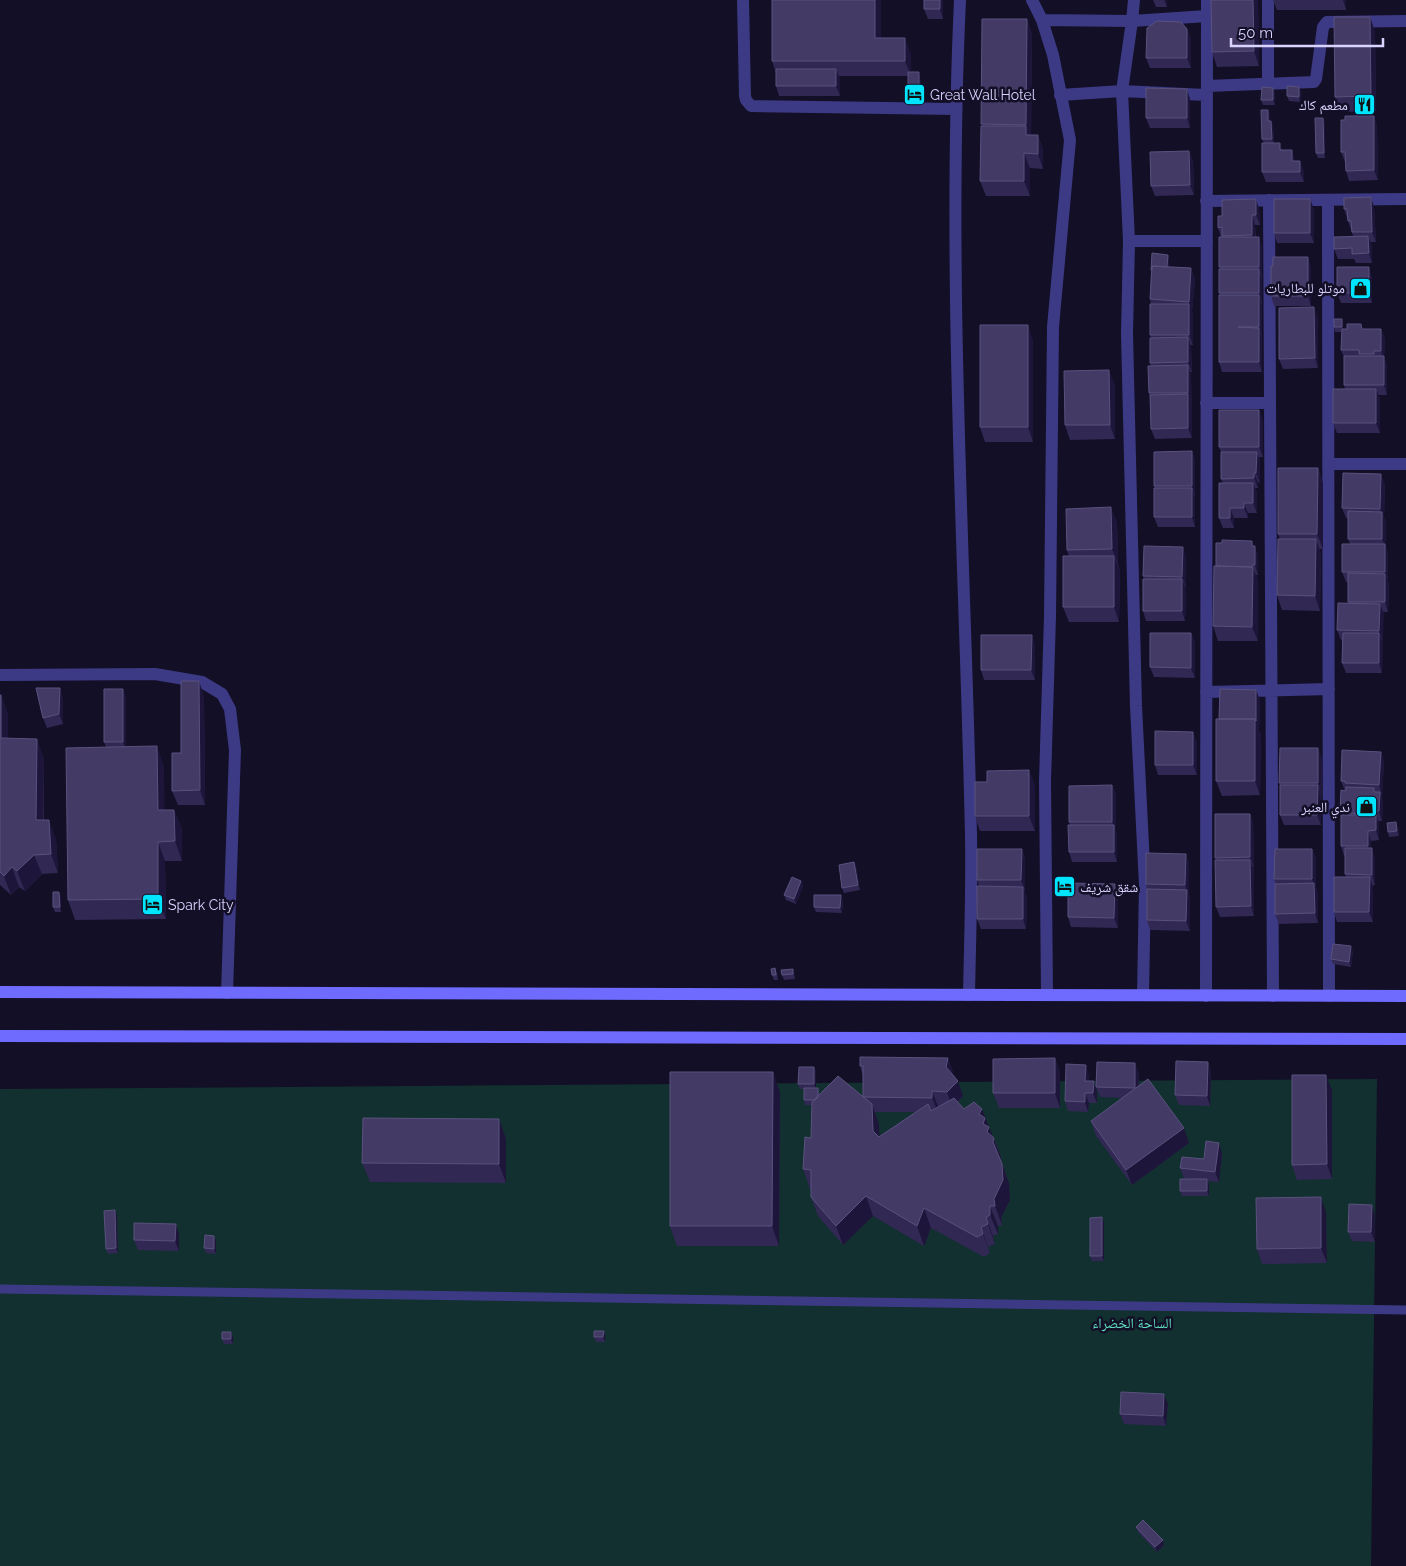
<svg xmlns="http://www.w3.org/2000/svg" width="1406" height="1566" viewBox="0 0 1406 1566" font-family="Raleway,'Noto Naskh Arabic',sans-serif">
	<rect width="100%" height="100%" fill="#130f26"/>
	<path fill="#12302f" d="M1377 1079 1371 1566H0V1089Z"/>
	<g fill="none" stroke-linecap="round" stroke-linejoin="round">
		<path stroke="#3d3a85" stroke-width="9" d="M0 1289 1406 1310"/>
		<path stroke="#3d3a85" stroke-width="12" d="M743 0 745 96 746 100 751 106 956 109
			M960 0C947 278 965 557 971 835 972 888 970 942 969 995
			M1032 0 1042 20 1053 55 1070 140 1053 327 1050 616 1045 781 1047 995
			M1134 0 1132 21 1122 91 1129 241 1127 334 1136 706 1145 885 1143 995
			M1268 0V84
			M1042 20 1132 21 1207 16
			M1207 86 1314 82 1316 79 1323 27 1327 22 1406 21
			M1060 95 1122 91 1206 95
			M1269 200 1273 996
			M1328 200 1329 996
			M1206 201 1406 199
			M1129 241H1207
			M1206 403H1270
			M1328 464H1406
			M0 675 155 674 202 682 222 694 230 709 235 750 227 993
			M1206 692 1329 689
			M1206 996 1207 0"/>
		<path stroke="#6f6bff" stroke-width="12" d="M0 992 1406 996
			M0 1036 1406 1039"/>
	</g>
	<path fill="#312854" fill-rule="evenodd" d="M772 0H881V38L911 53V72L920 77 921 91H910L908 86V76H839L840 79V96H779L776 86V73L772 61Z
		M924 0H943V19H928L924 9Z
		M1153 0H1167V7H1156Z
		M1258 0 1259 66 1217 67 1212 52Z
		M1273 0H1346V10H1277Z
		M1370 17 1375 32 1376 111 1340 112 1335 97Z
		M1027 19 1032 34 1031 135H1038L1043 150V169L1030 168V196H986L980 181 982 126 981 124Z
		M1187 29 1191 39V68H1150L1146 58Z
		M1273 88 1275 93V105H1263L1261 100Z
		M1301 92 1300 102 1289 101 1287 96Z
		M1190 99V128H1150L1146 118Z
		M1270 115V121H1271L1273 126 1274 143 1295 160V161L1304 171V182H1266L1262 172 1264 143 1262 139Z
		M1374 116 1377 126 1378 180 1349 181 1346 171 1345 162 1341 152Z
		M1323 118 1325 123V158H1318L1316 153Z
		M1189 151 1193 161 1194 195 1155 196 1151 186Z
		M1256 199 1259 209 1260 225H1255L1256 237 1262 247V372H1222L1219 362 1220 295 1219 293 1220 269 1219 267 1221 237 1218 228 1222 216Z
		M1374 207 1376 242H1370L1372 246V263H1356L1354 259H1338L1334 249 1353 236 1344 209Z
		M1314 209V243H1277L1274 233Z
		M1168 255 1169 260V267L1195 278 1192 312 1193 314V345H1190L1191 347 1192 372H1190L1191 375 1192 438 1155 439 1151 429 1150 398 1149 393 1151 366 1150 363 1151 338 1150 335 1151 304 1150 299 1151 272V270Z
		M1273 266 1311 267V306H1274L1271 296Z
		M1372 277V303H1341L1337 293Z
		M1318 317V368L1283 369 1279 359Z
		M1343 324V329H1381L1385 339 1384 357 1387 366V395H1378L1380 399V433H1337L1333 423 1345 389 1344 385V357L1341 350 1342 332H1335L1334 327Z
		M1033 340V442H985L980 427Z
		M1115 385V439L1070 440 1065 425Z
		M1263 420V457H1259L1260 462V483L1258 482V488H1255L1257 493V513H1248V518H1234V528H1223L1219 518 1223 483 1221 479V452L1219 447Z
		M1192 451 1195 461V496H1194L1195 498V527H1158L1154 517 1155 488 1154 486Z
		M1318 468 1323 483V549H1319L1321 554 1320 611 1282 610 1277 595 1280 539 1278 534Z
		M1385 484 1384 517 1386 522V547L1388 554V582L1389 584 1388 612H1383L1382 673H1346L1342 663V640H1341L1337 630 1348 603V582H1346L1342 572 1350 544 1348 539V518H1346L1342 508Z
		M1117 522 1118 564 1120 570 1119 622H1069L1063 607 1069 556 1067 550Z
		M1254 546 1258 556V575H1256L1258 581V641H1218L1213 626 1216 566Z
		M1186 557V587H1185L1186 589 1185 621H1146L1143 611 1144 579 1143 576Z
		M1191 633 1195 643V678L1154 677 1150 667Z
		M1035 645V680H984L981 670Z
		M123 689 126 699V747L164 766V810H174L182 829V861H165L166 919 75 920 68 900 106 747 104 742Z
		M1256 690 1260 700 1259 731 1261 734 1260 795 1222 796 1216 781Z
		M0 695H1L8 715V739L44 758V820L56 839 58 873 42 874 25 891 19 887 11 895 0 885Z
		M204 696 205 805H178L172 791 181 753Z
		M63 698V724L47 728 43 718Z
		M1197 742V775H1158L1155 765Z
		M1381 752 1384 762 1382 795H1381L1383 802 1382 821H1378L1379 825V840L1371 841V848L1375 858V885H1373V922H1337L1334 912 1346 877 1345 874V856H1344L1341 846 1342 815 1340 810 1345 791 1341 781Z
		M1322 758 1321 825H1284L1280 815V786L1279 783Z
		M987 782 1035 785V831H980L975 816Z
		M1112 785 1116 795V831L1117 835V862H1072L1069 852 1070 825 1069 822Z
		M1250 814 1253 823 1254 867H1253L1254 870V916L1220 917 1216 907V860L1215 858Z
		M1398 828 1399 836 1389 837 1388 832Z
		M1022 849 1025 859V890H1024L1027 897 1026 929H981L977 919 979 886 977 880Z
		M1312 849 1316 859V888L1318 893V923L1279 924 1275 914 1276 884 1274 879Z
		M1186 854 1189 864V894L1190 900V931L1150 930 1147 920V889L1146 884Z
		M854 862 856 867 860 890 844 893 842 888Z
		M801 881 803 886 796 904 786 900 784 895Z
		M59 892 61 897V912H55L53 907Z
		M1118 894V928L1071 927 1068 917Z
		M843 900 842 913 816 912 814 907Z
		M1353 951 1351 967 1333 964 1331 959Z
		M775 968 777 973 778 980H774L772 975Z
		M793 969 795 979 784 980 782 975Z
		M948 1058 953 1073V1075L963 1096 958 1102 964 1109H982L992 1137 994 1138 1001 1157V1160L1009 1183 1010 1200 1001 1218 1002 1225 998 1226V1234L993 1236 995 1244 988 1247 990 1253 984 1257 931 1228 924 1246 873 1216 843 1245 818 1216 811 1197V1189H810L803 1169 811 1138 812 1105H805L804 1100V1089H800L798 1084 814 1067 816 1072V1088H818L820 1095 863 1097V1077L860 1066ZM875 1112H915L879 1136V1124Z
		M1055 1058 1060 1073V1108H999L993 1093Z
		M1208 1062 1211 1072 1210 1106 1179 1105 1175 1095Z
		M1139 1073V1086L1189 1143 1132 1185 1096 1136 1091 1121 1123 1098 1100 1097 1096 1087Z
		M1089 1075V1081L1097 1091V1103H1089L1088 1112 1068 1111 1065 1101Z
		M1332 1090V1179L1297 1180 1292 1165Z
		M780 1092 779 1246H677L670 1226Z
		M499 1119 506 1139V1183L370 1182 362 1163Z
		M1222 1153 1219 1182 1208 1181 1209 1184V1196H1182L1180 1191 1191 1179 1184 1178 1180 1168Z
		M1326 1212 1327 1263 1262 1264 1257 1249Z
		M117 1215 118 1253 108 1254 106 1249Z
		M1375 1215V1242L1352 1241 1348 1232Z
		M1104 1222V1261H1092L1090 1256Z
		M179 1234V1251L138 1250 134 1240Z
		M214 1236 216 1241V1254L206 1253 204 1248Z
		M604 1331 605 1336V1342H596L594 1337Z
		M233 1337V1344H224L222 1339Z
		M1168 1404 1166 1426 1124 1424 1120 1414Z
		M1136 1527 1164 1545 1157 1552 1138 1532Z"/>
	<path fill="#1d163a" d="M875 0H881V53L875 38Z
		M940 0H943V19L940 9Z
		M1164 0H1167V7Z
		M1253 0H1258L1259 66 1254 51Z
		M1343 0H1346V10Z
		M1370 17 1375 32 1376 111 1371 96Z
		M1027 19 1032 34 1031 140 1026 125Z
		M1187 29 1191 39V68L1187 58Z
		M905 38 911 53V76L905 61Z
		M836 69 840 79V96L836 86Z
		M919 72 920 77 921 91 919 86Z
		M1299 87 1301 92 1300 102 1299 97Z
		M1273 88 1275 93V105L1273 100Z
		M1187 89 1190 99V128L1187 118Z
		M1268 110 1270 115V126L1268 121Z
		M1374 116 1377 126 1378 180 1374 170Z
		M1323 118 1325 123V158L1324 153Z
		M1271 121 1273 126 1274 144 1272 139Z
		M1026 126 1031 141 1026 135Z
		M1038 135 1043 150V169L1038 154Z
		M1292 150 1295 160 1296 171 1292 161Z
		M1189 151 1193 161 1194 195 1190 185Z
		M1024 153 1030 168V196L1024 181Z
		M1300 161 1304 171V182L1300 172Z
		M1371 197 1374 207 1376 242 1372 232Z
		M1256 199 1259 209 1260 225 1256 215Z
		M1310 199 1314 209V243L1310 233Z
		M1252 215 1255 225 1256 245 1252 235Z
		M1368 236 1372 246V263L1369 253Z
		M1259 237 1262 247V277L1259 267Z
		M1168 255 1169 260 1168 276 1166 271Z
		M1308 257 1311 267V306L1308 296Z
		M1369 267 1372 277V303L1369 293Z
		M1191 268 1195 278 1192 312 1193 314V345L1189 335V302Z
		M1259 269 1262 279V303L1259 293Z
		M1259 295 1262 305V337L1259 327Z
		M1314 307 1318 317V368L1315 358Z
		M1342 319 1343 324V332L1342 327Z
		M1028 325 1033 340V442L1028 427Z
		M1259 328 1262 338V372L1259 362Z
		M1381 329 1385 339 1384 357 1387 366V395L1384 385V360L1381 351Z
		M1188 337 1191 347 1192 372 1188 362Z
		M1188 365 1191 375V403L1188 393Z
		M1109 370 1115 385V439L1110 425Z
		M1376 389 1380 399V433L1376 423Z
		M1188 394 1192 404V438L1188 428Z
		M1259 410 1263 420V457L1259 447Z
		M1192 451 1195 461V496L1192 486Z
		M1257 452 1260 462V483L1256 473Z
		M1318 468 1323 483V549L1317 534Z
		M1254 473 1258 482V488L1254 478Z
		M1381 474 1385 484 1384 517 1386 522V547L1388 554V582L1385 572V546L1382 539V514L1380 509Z
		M1253 483 1257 493V513L1253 503Z
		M1192 488 1195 498V527L1192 517Z
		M1244 503 1248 513V518L1244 508Z
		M1111 507 1117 522 1118 564 1112 549Z
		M1230 508 1234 518V528L1230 518Z
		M1316 539 1321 554 1320 611 1315 596Z
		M1252 541 1258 556V575L1255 565 1252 546Z
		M1183 547 1186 557V587L1182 577Z
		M1114 556 1120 570 1119 622 1114 607Z
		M1252 565 1258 581V641L1252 627Z
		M1385 574 1389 584 1388 612 1385 602Z
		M1182 579 1186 589 1185 621 1182 611Z
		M1380 604 1384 614 1383 641 1379 631Z
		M1191 633 1195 643V678L1191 668Z
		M1379 633 1383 643 1382 673 1379 663Z
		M1032 635 1035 645V680L1031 670Z
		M199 681 204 696 205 805 200 790Z
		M60 688 63 698V724L59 714Z
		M123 689 126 699V752L123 742Z
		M1256 690 1260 700 1259 731 1261 734 1260 795 1255 781V719Z
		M1 695 8 715V758L1 738Z
		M1193 732 1197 742V775L1193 765Z
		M37 739 44 758 43 839 36 820Z
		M157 746 164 766 165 829 158 810Z
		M1318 748 1322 758 1321 793 1318 783Z
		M1381 752 1384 762 1382 795 1379 785Z
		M1029 770 1035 785V831L1029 816Z
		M1112 785 1116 795V831L1117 835V862L1114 852V825L1112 822Z
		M1318 785 1321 794V825L1317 815Z
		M1380 792 1383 802 1382 821 1379 811Z
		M174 810 182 829V861L175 841Z
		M1373 811 1376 818V815L1379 825V840L1376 830V822L1373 814Z
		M1250 814 1253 823 1254 867 1250 857Z
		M49 820 56 839 58 873 51 854Z
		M1396 822 1398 828 1399 836 1397 831Z
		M1368 831 1371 841V856L1368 846Z
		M158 842 165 861 166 919 158 899Z
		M1372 848 1375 858V885L1372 875Z
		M1022 849 1025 859V890L1021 880Z
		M1312 849 1316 859V888L1318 893V923L1315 913 1314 885 1312 879Z
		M1186 854 1189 864V894L1190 900V931L1186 921 1187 891 1185 885Z
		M34 855 42 874 25 891 17 871Z
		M1250 860 1254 870V916L1251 906Z
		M854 862 856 867 860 890 858 885Z
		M12 867 19 887 11 895 4 876Z
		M1370 877 1373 887V922L1369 912Z
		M801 881 803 886 796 904 794 899Z
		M1115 884 1118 894V928L1114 918Z
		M1023 887 1027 897 1026 929 1023 919Z
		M59 892 61 897V912L60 907Z
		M841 895 843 900 842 913 840 908Z
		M1351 946 1353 951 1351 967 1349 962Z
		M948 1058 953 1073 952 1082 946 1067Z
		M1055 1058 1060 1073V1108L1055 1093Z
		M1208 1062 1211 1072 1210 1106 1207 1096Z
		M1135 1063 1139 1073 1138 1098 1135 1088Z
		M1086 1065 1089 1075V1091L1085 1081Z
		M814 1067 816 1072V1089L814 1084Z
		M773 1072 780 1092 779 1246 772 1226Z
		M1326 1075 1332 1090V1179L1327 1164Z
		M958 1081 963 1096 952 1107 947 1092Z
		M1094 1081 1097 1091V1103L1093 1093Z
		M932 1091 938 1106V1113L932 1098Z
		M1085 1093 1089 1103 1088 1112 1085 1102Z
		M872 1104 879 1124 880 1151 873 1131Z
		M982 1109 1001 1157 1000 1162 979 1114Z
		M499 1119 506 1139V1183L499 1164Z
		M1184 1128 1189 1143 1132 1185 1126 1170Z
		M1219 1143 1222 1153 1219 1182 1215 1172Z
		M1002 1164 1009 1183 1010 1200 1001 1218 1002 1225 995 1206 994 1199Z
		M1207 1179 1209 1184V1196L1207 1191Z
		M866 1196 873 1216 843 1245 836 1226Z
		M1321 1197 1326 1212 1327 1263 1321 1248Z
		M1372 1205 1375 1215V1242L1371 1232Z
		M990 1206 998 1226V1234L990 1215Z
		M924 1208 931 1228 924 1246 917 1226Z
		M115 1210 117 1215 118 1253 116 1248Z
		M986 1217 993 1236 995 1244 988 1224Z
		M1102 1217 1104 1222V1261L1102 1256Z
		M176 1224 179 1234V1251L175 1241Z
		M981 1227 988 1247 990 1253 983 1234Z
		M214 1236 216 1241V1254L214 1249Z
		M604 1331 605 1336V1342L603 1337Z
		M231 1332 233 1337V1344L231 1339Z
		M1164 1394 1168 1404 1166 1426 1163 1416Z
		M1163 1540 1164 1545 1157 1552 1155 1547Z"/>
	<path fill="#433a66" stroke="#5a527e" d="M772 0H875V38H905V61H772Z
		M924 0H940V9H924Z
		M1211 0H1253L1254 51 1212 52Z
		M1334 17H1370L1371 96 1335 97Z
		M982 19H1027L1026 125 981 124Z
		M1157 21 1181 22 1187 29V58H1146L1147 28Z
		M776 69H836V86H776Z
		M908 72H919V86H908Z
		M1287 86 1299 87V97L1287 96Z
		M1262 87 1273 88V100H1261Z
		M1146 88 1187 89V118H1146Z
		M1261 110H1268V121H1271L1272 139H1262Z
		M1345 116H1374V170L1346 171 1345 152H1341V120H1345Z
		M1315 118H1323L1324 153H1316Z
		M981 126H1026V135H1038V154L1024 153V181H980Z
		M1262 143H1280V150H1292V161H1300V172H1262Z
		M1189 151 1190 185 1151 186 1150 152Z
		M1371 197 1372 232H1352L1351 221H1348L1347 209H1344V198Z
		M1256 199V215H1252V235L1222 236V227L1218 228V216H1222V200Z
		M1274 199H1310V233H1274Z
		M1368 236 1369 253 1352 254V248L1334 249V237Z
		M1219 237H1259V267H1219Z
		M1152 253 1168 255 1167 267 1152 266V270H1151Z
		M1273 257H1308V296H1271V266H1273Z
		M1152 266 1191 268 1189 302 1150 299Z
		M1337 267H1369V293H1337Z
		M1219 269H1259V293H1219Z
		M1219 295H1259V327H1238L1259 328V362H1219Z
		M1150 304H1189V335H1150Z
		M1314 307 1315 358 1279 359V308Z
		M1334 319H1342V327H1334Z
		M1347 324H1361L1362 329H1381V351H1374V354H1359V350H1341L1342 329H1347Z
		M980 325H1028V427H980Z
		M1188 337V362L1150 363V338Z
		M1344 356H1384V385H1344Z
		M1188 365V393H1149L1148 366Z
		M1109 370 1110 425H1065L1064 371Z
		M1333 389H1376V423H1333Z
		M1188 394V428L1151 429 1150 395Z
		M1219 410H1259V447H1219Z
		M1192 451V486H1154V452Z
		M1221 452H1257L1256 473H1254V478L1221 479Z
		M1278 468H1318L1317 534H1278Z
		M1343 473 1381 474 1380 509 1342 508Z
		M1219 483H1253V503H1244V508H1230V518H1219Z
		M1154 488H1192V517H1154Z
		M1111 507 1112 549 1067 550 1066 509Z
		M1348 511 1382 512V539H1348Z
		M1278 539H1316L1315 596 1277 595Z
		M1222 540 1252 541V546H1255V565H1252V567L1216 566V543H1222Z
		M1342 544H1385V572H1342Z
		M1144 546 1183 547 1182 577 1143 576Z
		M1063 556H1114V607H1063Z
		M1214 566 1253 567 1252 627 1213 626Z
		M1348 573 1385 574V602H1348Z
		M1143 579H1182V611H1143Z
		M1338 603 1380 604 1379 631 1337 630Z
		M1150 633H1191V668L1150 667Z
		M1343 633H1379V663H1342Z
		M981 635H1032L1031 670H981Z
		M181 681H199L200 790 172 791V753H181Z
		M36 688H60L59 714 43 718Z
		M104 689H123V742H104Z
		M1220 689 1256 690V721L1255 719H1219Z
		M0 695H1V738L37 739 36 820H49L51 854 34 855 17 871 12 867 4 876 0 872Z
		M1216 719H1255V781H1216Z
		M1155 731 1193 732V765H1155Z
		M157 746 158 810H174L175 841 158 842V899L68 900 66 748Z
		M1280 748H1318V783H1279Z
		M1342 750 1381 752 1379 785 1345 783V781H1341Z
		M1029 770V816H975V782H987V771Z
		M1112 785V822H1069V786Z
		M1280 785H1318L1317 815H1280Z
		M1346 787 1374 788V792H1380L1379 811H1373V814L1345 813V810H1340L1341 790 1346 791Z
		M1215 814H1250V857L1215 858Z
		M1341 815H1376V830L1368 831V846H1341Z
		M1396 822 1397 831 1388 832 1387 823Z
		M1068 825H1114V852H1069Z
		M1345 848H1372V875L1345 874Z
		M977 849H1022L1021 880H977Z
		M1275 849H1312V879H1274Z
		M1146 853 1186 854 1185 885 1146 884Z
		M1215 860H1250L1251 906 1216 907Z
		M854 862 858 885 842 888 839 865Z
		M792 877 801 881 794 899 784 895Z
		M1334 877H1370L1369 912H1334Z
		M1068 883 1115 884 1114 918 1068 917Z
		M1314 883 1315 913 1275 914V884Z
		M977 886 1023 887V919H977Z
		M1147 889 1187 890 1186 921 1147 920Z
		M53 892H59L60 907H53Z
		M814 895H841L840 908 814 907Z
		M1333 944 1351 946 1349 962 1331 959Z
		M775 968 776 975H772L771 969Z
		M793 969V974L782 975 781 970Z
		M860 1057 948 1058 946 1067 958 1081 947 1092 932 1091V1098L863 1097V1066H860Z
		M1055 1058V1093H993V1059Z
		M1176 1061 1208 1062 1207 1096 1175 1095Z
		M1097 1062 1135 1063V1088L1096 1087Z
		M1066 1064 1086 1065 1085 1081H1094L1093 1093H1085V1102L1065 1101Z
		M799 1067H814V1084H798Z
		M670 1072H773L772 1226H670Z
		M1292 1075H1326L1327 1164 1292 1165Z
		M838 1076 872 1104 873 1131 879 1137 928 1104 931 1111 954 1098 964 1109 974 1102 982 1109 979 1114 985 1118 983 1124 989 1127 987 1132 994 1138 993 1142 1002 1164 1003 1180 994 1199 995 1206H990V1215L986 1217 988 1224 981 1227 983 1234 977 1237 924 1208 917 1226 866 1196 836 1226 811 1197V1170L803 1169 805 1137 811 1138 812 1102Z
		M1148 1079 1184 1128 1126 1170 1091 1121Z
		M804 1088H818V1097L815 1100H804Z
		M363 1118 499 1119V1164L362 1163Z
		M1206 1141 1219 1143 1215 1172 1180 1168 1182 1157 1204 1159Z
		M1180 1179H1207V1191H1180Z
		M1321 1197V1248L1257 1249 1256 1198Z
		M1349 1204 1372 1205 1371 1232H1348Z
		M115 1210 116 1248 106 1249 104 1211Z
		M1102 1217V1256H1090V1218Z
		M134 1223 176 1224 175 1241 134 1240Z
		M205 1235 214 1236V1249L204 1248Z
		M594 1331H604L603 1337H594Z
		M222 1332H231V1339H222Z
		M1121 1392 1164 1394 1163 1416 1120 1414Z
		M1143 1520 1163 1540 1155 1547 1136 1527Z"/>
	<defs>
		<symbol id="hotel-square" viewBox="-11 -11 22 22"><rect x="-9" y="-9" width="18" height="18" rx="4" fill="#00e5ff" stroke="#130f26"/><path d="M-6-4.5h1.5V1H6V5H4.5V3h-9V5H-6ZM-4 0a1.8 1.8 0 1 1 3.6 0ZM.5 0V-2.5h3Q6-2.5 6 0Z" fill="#111"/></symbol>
		<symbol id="restaurant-square" viewBox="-11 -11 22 22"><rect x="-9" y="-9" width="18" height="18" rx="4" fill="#00e5ff" stroke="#130f26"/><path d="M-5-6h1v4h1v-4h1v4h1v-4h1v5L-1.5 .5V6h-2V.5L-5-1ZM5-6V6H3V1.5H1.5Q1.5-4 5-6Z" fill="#111"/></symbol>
		<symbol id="shop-square" viewBox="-11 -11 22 22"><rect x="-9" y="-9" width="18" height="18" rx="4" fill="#00e5ff" stroke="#130f26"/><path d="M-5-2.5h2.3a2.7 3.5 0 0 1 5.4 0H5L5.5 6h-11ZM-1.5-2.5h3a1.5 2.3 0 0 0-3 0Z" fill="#111"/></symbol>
	</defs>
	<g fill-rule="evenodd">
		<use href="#hotel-square" x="902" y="82" width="25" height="25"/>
		<use href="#restaurant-square" x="1352" y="92" width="25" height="25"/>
		<use href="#shop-square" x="1348" y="276" width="25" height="25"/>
		<use href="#shop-square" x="1354" y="794" width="25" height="25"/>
		<use href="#hotel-square" x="1052" y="874" width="25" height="25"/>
		<use href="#hotel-square" x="140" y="892" width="25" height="25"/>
	</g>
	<g text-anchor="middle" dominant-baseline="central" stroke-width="5" stroke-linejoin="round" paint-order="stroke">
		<g font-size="14" fill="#d9d4ff" stroke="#130f26" text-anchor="start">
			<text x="930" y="95">Great Wall Hotel</text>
			<text x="1348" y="105" text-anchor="end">مطعم كاك</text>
			<text x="1345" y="288" text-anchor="end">موتلو للبطاريات</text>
			<text x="1350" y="807" text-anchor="end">ندي العنبر</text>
			<text x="1080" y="887">شقق شريف</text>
			<text x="168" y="905">Spark City</text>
		</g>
		<g font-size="14" fill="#5fe0c0" stroke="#130f26">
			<text x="1132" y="1323">الساحة الخضراء</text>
		</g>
	</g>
	<path d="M1231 38v8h152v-8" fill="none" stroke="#d9d4ff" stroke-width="2.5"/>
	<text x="1238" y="38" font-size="15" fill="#d9d4ff" stroke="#130f26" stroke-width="4" paint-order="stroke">50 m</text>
</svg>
